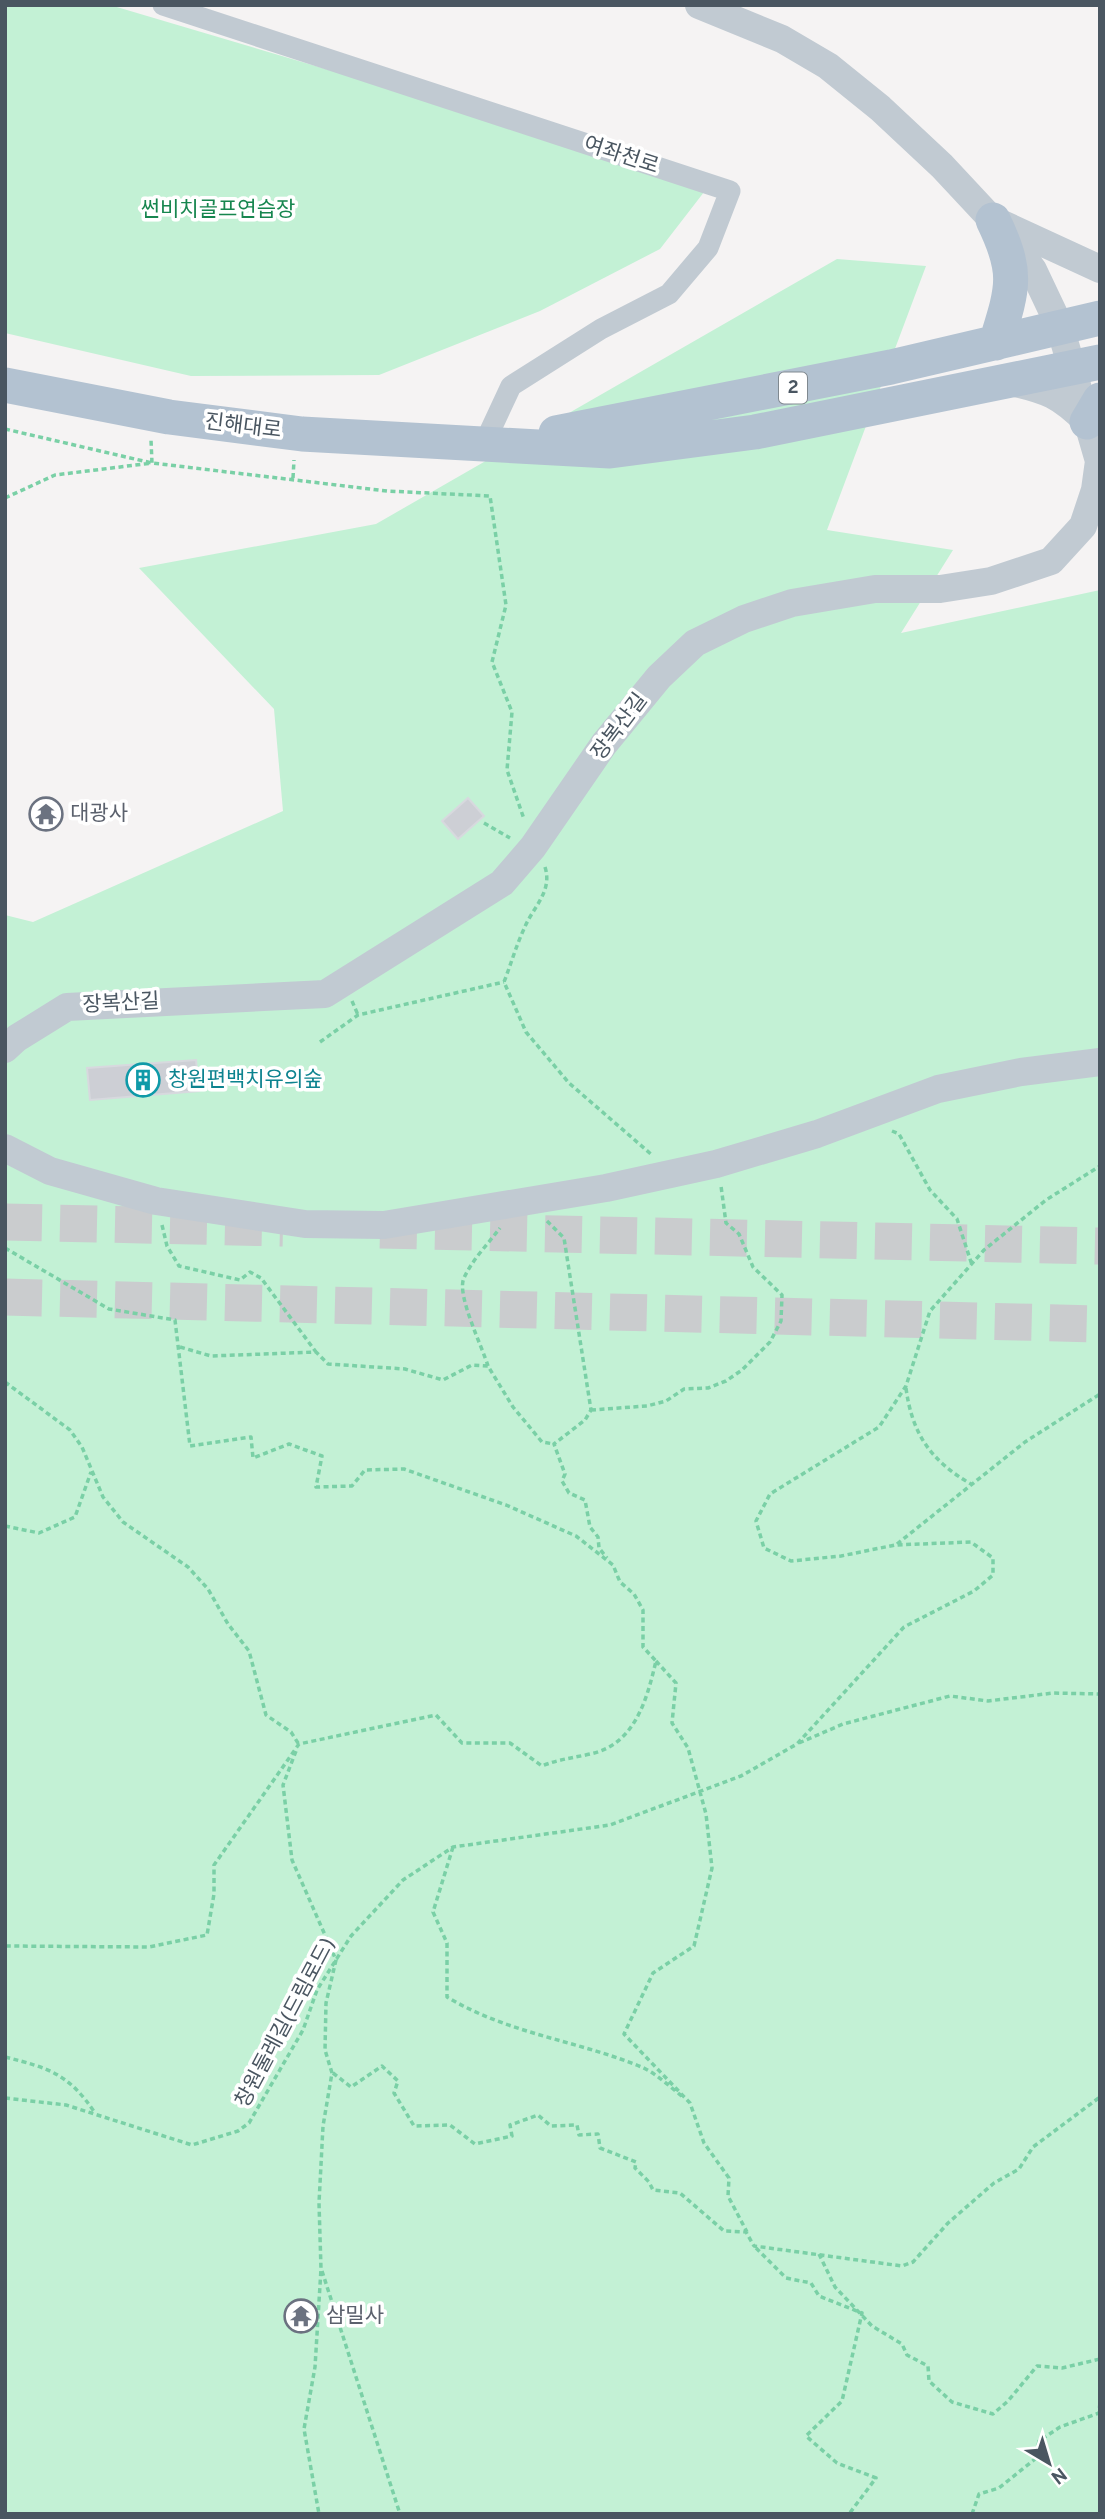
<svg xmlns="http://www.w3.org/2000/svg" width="1105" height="2519" viewBox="0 0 1105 2519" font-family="Overpass,'Noto Sans KR',sans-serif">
	<rect width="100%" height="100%" fill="#f5f3f3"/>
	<path fill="#c3f1d5" d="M5 5H110L711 183 660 249 540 311 379 375 191 376 5 333Z
		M837 259 926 266 827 530 953 550 901 633 1100 590V2514H5V915L33 922 283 811 274 709 139 568 376 524Z"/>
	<path fill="#cdcfd5" stroke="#d7d9de" stroke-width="2" d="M468 798 484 816 458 839 442 821Z
		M196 1060 199 1091 90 1100 87 1068Z"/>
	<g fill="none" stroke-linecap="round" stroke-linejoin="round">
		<path stroke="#caccce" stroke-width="37" stroke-dasharray="37 18" stroke-linecap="butt" d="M5 1222 283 1228
			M380 1230 1100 1246
			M5 1297 1100 1324"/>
		<path stroke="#7ad0a6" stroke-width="3.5" stroke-dasharray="5 3.5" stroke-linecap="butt" d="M5 429 152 463 387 491 490 496 506 605 492 662 512 712 507 770 524 819
			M293 478 294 460
			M5 498 55 475 152 463 151 440
			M484 823 510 838
			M545 867C553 892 532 908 524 929 516 946 511 964 504 982L526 1032 569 1083 652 1155
			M352 1001 358 1015
			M320 1042 358 1015 504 982
			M892 1131 899 1134 930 1190 957 1219 972 1265
			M547 1221 564 1238 591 1410 585 1420 554 1444 565 1474 562 1481 569 1493 585 1500 590 1527 598 1537 599 1548 607 1558
			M162 1225 167 1246 179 1266 240 1280 250 1272 261 1278 316 1352
			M5 1248 109 1309 175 1320 190 1446 251 1437 253 1458 289 1444 322 1456 316 1487 352 1486 365 1470 404 1469 506 1505 576 1536 613 1565 620 1582 634 1594 643 1610V1647L656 1661C647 1699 635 1745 590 1754 573 1758 559 1759 542 1766L510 1743H462L436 1715 299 1744 214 1865V1894L207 1935 149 1947 5 1946
			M180 1347 211 1356 316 1352 328 1364 405 1369 443 1380 472 1365 488 1366 513 1407 542 1442 554 1444
			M488 1366C482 1346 456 1294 464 1278 472 1260 488 1244 500 1228
			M5 1382 70 1430 82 1447 103 1497 123 1522 188 1567 208 1589 228 1624 249 1651 266 1715 291 1732 298 1743
			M906 1388C912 1434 931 1461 971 1484
			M591 1410 647 1406 666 1401 684 1389 708 1388 726 1381 742 1370 770 1342 781 1321 782 1295 753 1267 739 1234 726 1223 721 1186
			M5 1526 39 1533 75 1517 91 1472
			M897 1544 1025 1442 1100 1394
			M656 1661 676 1683 672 1723 688 1748 706 1814 712 1868 694 1946 653 1973 624 2034 690 2103 704 2143 729 2178 728 2196 747 2232
			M799 1743 843 1724 950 1696 988 1701 1053 1693 1100 1694
			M296 1751 283 1785 292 1860 336 1960 326 2003 325 2050 332 2073 323 2126 319 2203 321 2269 315 2367 304 2429 319 2514
			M453 1847 433 1912 447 1943V1997C509 2034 575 2040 639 2066 655 2072 670 2087 683 2097
			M5 2057C49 2068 69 2074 95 2113
			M333 2073 351 2087 382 2066 398 2081 394 2093 414 2126 450 2125 475 2144 512 2136 510 2125 538 2115 551 2126 577 2125 579 2135 598 2134 600 2148 636 2162 635 2168 649 2182 653 2190 680 2193 724 2231 746 2232 754 2246 902 2266 913 2262 948 2223 994 2183 1019 2169 1033 2147 1100 2097
			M5 2098 66 2105 192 2145 238 2131 249 2123 303 2030 317 1990 351 1936 403 1880 453 1847 610 1825 741 1776 797 1744 904 1627 974 1591 993 1575V1558L971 1542 895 1545 841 1556 791 1561 764 1548 756 1521 770 1494 879 1427 906 1386 930 1311 984 1250 1046 1200 1100 1166
			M756 2248 786 2278 811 2283 819 2296 862 2313 842 2401 806 2436 837 2463 876 2478 849 2514
			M819 2254 835 2287 872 2326 902 2344 907 2355 928 2366 929 2381 952 2402 993 2414 1008 2401 1037 2366 1062 2368 1100 2359
			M322 2271 400 2514
			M972 2514 979 2494 999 2488 1035 2459 1039 2441 1060 2427 1099 2413 1100 2402"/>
		<path stroke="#c1cad2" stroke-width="21" d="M163 5 730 191 708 248 669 294 601 329 511 386 484 444"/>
		<path stroke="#c1cad2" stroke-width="28" d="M1000 223 1100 269
			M1011 382C1047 390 1060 395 1087 422
			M5 1049 17 1038 67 1007 325 994 502 883 533 847 604 744 659 677 695 643 744 619 792 603 875 589H940L991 581 1051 561 1083 526 1095 490 1099 461 1060 327 1033 270 1012 241 942 166 880 108 828 66 782 39 699 5
			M5 1148 50 1171 156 1201 305 1224 384 1225 606 1188 716 1164 817 1134 938 1089 1021 1072 1100 1062"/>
		<path stroke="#b3c2d1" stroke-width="35" d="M993 220C1019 273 1013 288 996 343
			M5 385 169 417 302 434 610 451 755 432 1100 362
			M1087 422 1100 400
			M556 433 891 367 1100 318"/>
	</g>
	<defs>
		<symbol id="temple-ring" viewBox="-11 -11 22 22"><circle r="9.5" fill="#fff" stroke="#6b7280" stroke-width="1.5"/><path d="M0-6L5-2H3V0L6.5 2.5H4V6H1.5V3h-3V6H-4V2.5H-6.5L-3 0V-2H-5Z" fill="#6b7280"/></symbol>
		<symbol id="building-ring" viewBox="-11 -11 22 22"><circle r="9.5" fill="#fff" stroke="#0f9aa8" stroke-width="1.5"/><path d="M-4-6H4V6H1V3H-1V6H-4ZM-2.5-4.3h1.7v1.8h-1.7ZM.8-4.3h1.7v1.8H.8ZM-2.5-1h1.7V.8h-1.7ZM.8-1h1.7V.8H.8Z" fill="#0f9aa8"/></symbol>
	</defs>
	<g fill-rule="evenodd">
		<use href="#temple-ring" x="27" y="795" width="38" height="38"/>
		<use href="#building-ring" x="124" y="1061" width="38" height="38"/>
		<use href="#temple-ring" x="282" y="2297" width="38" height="38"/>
	</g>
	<g text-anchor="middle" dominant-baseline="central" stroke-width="7" stroke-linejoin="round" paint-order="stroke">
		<rect fill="#fff" stroke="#808990" stroke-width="2" x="779" y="372.5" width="28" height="31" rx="5"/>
		<g font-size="19" font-weight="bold" fill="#4a5661">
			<text x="793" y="388">2</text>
		</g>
		<g font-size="21" fill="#4a5661" stroke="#fff">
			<text transform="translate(621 156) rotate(18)">여좌천로</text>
			<text transform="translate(243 427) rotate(7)">진해대로</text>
			<text transform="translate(620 727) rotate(-53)">장복산길</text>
			<text transform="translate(121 1004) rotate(-3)">장복산길</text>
			<text transform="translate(286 2023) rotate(-62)">창원둘레길(드림로드)</text>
		</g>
		<g font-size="21" fill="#17864f" stroke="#fff">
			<text x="218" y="210">썬비치골프연습장</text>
		</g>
		<g font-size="21" fill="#5b616d" stroke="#fff" text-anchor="start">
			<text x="70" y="814">대광사</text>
			<text x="326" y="2316">삼밀사</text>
		</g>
		<g font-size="21" fill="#0d838f" stroke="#fff" text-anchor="start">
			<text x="168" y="1080">창원편백치유의숲</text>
		</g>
	</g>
	<rect width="1105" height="2519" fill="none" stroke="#4a5661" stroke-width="14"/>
	<g transform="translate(1049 2463) rotate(142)" stroke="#ffffff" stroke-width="5" paint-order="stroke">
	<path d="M0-5L12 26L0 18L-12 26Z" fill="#4a5661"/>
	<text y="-10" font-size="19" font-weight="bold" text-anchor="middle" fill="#4a5661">N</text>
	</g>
</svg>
